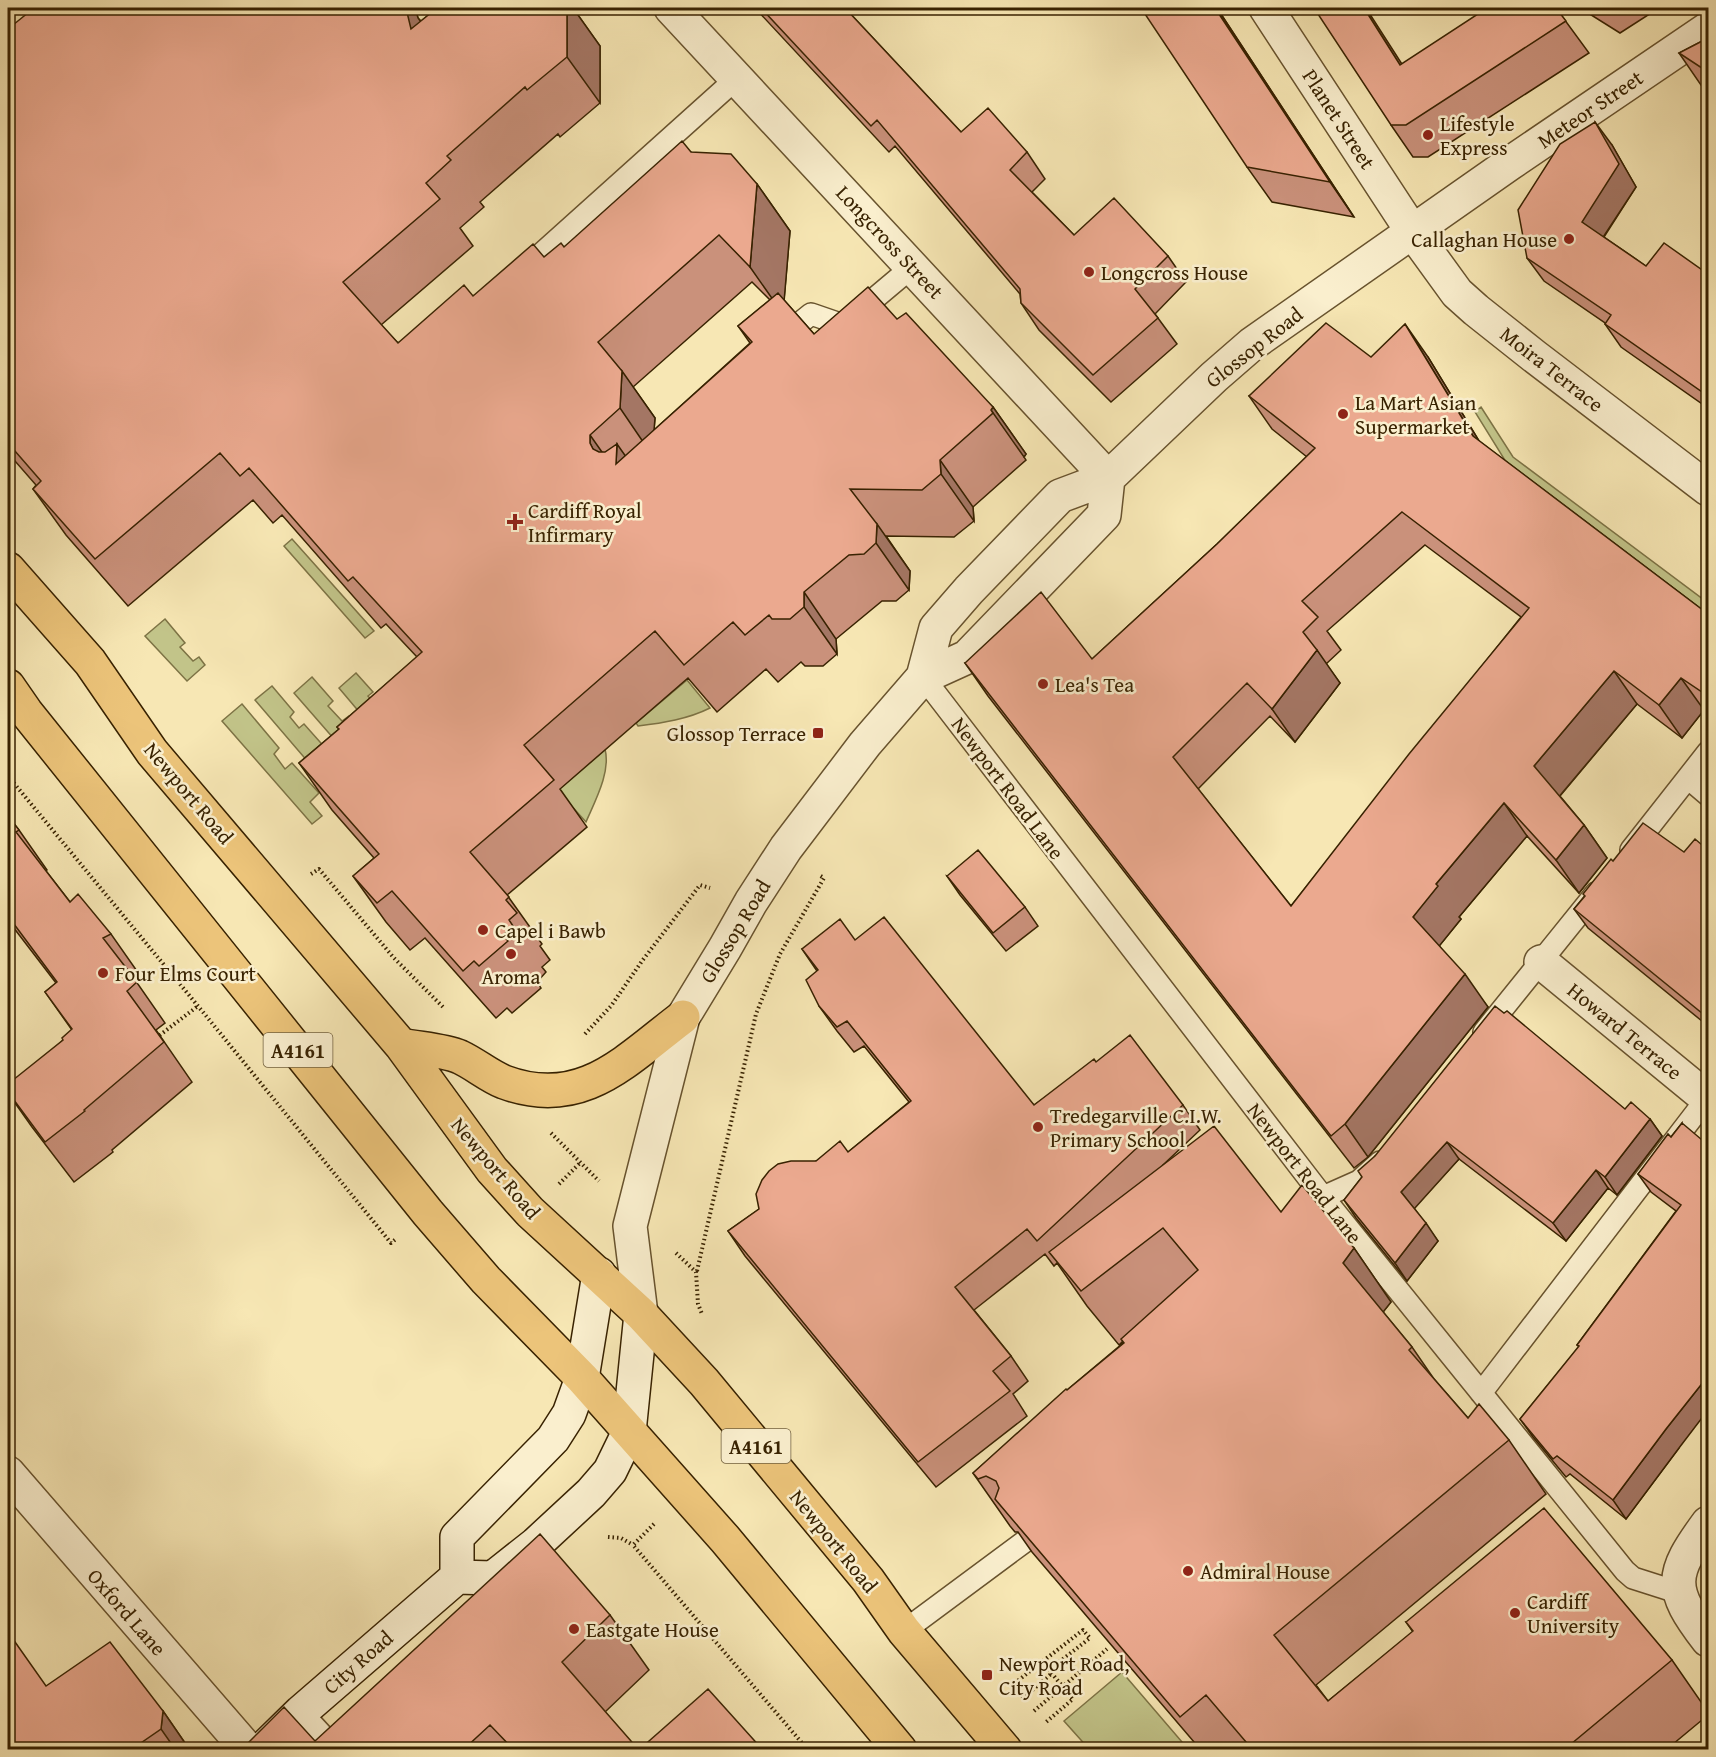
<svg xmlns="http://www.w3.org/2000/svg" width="1716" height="1757" viewBox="0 0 1716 1757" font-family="'Gentium Book Plus',serif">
	<rect width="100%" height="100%" fill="#f7e7b4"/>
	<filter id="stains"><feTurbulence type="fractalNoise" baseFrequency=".00333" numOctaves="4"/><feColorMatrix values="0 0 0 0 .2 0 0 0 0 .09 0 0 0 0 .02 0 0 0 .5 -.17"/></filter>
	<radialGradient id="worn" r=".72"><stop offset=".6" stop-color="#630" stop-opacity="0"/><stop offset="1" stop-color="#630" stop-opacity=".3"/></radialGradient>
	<path fill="#c2c489" stroke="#7d7345" stroke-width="1.5" d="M1481 407 1513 457 1708 603V614L1506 462 1475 412Z
		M292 539 374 631 365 638 284 546Z
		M165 619 185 643 180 647 193 661 199 657 205 665 187 681 145 636Z
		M356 673 373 692 368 696 382 712V739L339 688Z
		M312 677 333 701 328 706 342 721 349 716 375 745 355 763 294 693Z
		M687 680 710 708C688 719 663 723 638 726L636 723Z
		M272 686 294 712 290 717 299 728 304 724 344 769 327 784 255 700Z
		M242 704 279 748 274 754 285 769 292 763 319 793 310 802 322 816 312 824 222 721Z
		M605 749C611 772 595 801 586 822L557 790Z
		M1122 1672 1188 1749H1089L1064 1721Z"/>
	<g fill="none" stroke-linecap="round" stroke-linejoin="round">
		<defs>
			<path id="lane" d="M521 272 737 78
				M780 339 811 314 843 325 912 267
				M923 677 1323 1197 1625 1571 1633 1578 1680 1593
				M1688 778 1708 795
				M1631 850 1708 752
				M1484 1032 1596 893
				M1323 1197 1359 1181 1380 1162
				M1481 1393 1708 1097
				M904 1631 1024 1542
				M301 1712 336 1750"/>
			<path id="street" d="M671 8 1108 478
				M1266 8 1412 231 1457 293 1476 310 1534 356 1708 489
				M923 677 936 628 969 590 1060 496 1108 478 1214 377 1252 344 1509 164 1708 29
				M1541 962 1708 1099
				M641 1314 630 1226 683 1017 725 948 751 902 786 848 865 744 923 677 967 657 1104 515 1108 478
				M8 1473 248 1750
				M1708 1523C1670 1575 1668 1588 1708 1640"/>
			<path id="secondary" d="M457 1577V1537L553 1439 569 1414 582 1378 599 1274
				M262 1750 301 1712 457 1577 493 1578 536 1544 591 1493 610 1471 629 1432 641 1314"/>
			<path id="primary" d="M8 569 90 662 152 752 401 1045 492 1170 530 1212 641 1314 704 1382 868 1580 904 1631 1005 1750
				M8 686 26 712 428 1213 486 1280 582 1378 725 1539 900 1750
				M401 1045C420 1049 443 1050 460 1057 475 1064 489 1076 504 1082 582 1111 626 1060 683 1017"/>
		</defs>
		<use href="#lane" stroke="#68532e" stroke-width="24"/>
		<use href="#street" stroke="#68532e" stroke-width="36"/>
		<use href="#secondary" stroke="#382201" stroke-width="36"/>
		<use href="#primary" stroke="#382201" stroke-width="36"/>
		<path stroke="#382201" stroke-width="4" stroke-dasharray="1.5 3" stroke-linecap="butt" d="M8 776 198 1006 391 1243 396 1239
			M311 874 319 869 394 958 444 1008
			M585 1034 611 1006 642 961 700 885 710 888
			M156 1038 198 1006
			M551 1133 599 1181
			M559 1184 580 1163
			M676 1253 696 1272 698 1304 702 1314
			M697 1271 756 1014 780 954 824 878 819 875
			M654 1524 633 1545 808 1750
			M608 1537 621 1538 633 1545
			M1011 1686 1083 1630 1090 1638 1049 1670 1073 1699 1045 1723
			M1022 1699 1052 1673
			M1034 1711 1107 1649"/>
		<use href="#lane" stroke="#faefce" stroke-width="21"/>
		<use href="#street" stroke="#faefce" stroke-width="33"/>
		<use href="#secondary" stroke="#faefce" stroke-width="33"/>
		<use href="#primary" stroke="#ecc47a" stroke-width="33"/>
	</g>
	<path fill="#ca917b" stroke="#382201" stroke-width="1.5" fill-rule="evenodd" d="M241 8H415L418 18 421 21 437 8H573L600 46V103L560 137 558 134 480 202 484 207 460 228 473 246 381 325 398 343 473 296 544 257 564 247 691 152 757 184 790 231 784 300 814 334 897 319 993 407 1026 454 1024 457 1026 460 973 507 974 521 954 537 886 536 910 571 909 590 896 601H882L836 639 837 654 823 666H805L801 662 778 682 766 669 717 712 688 678 560 789 587 827 507 895 542 944 540 946 550 960 542 967 546 972 537 982 541 988 512 1013 507 1008 496 1018 425 938 410 950 386 922 353 876 374 858 332 810 299 763 339 729 337 727 417 657 386 624 381 628 282 515 273 523 253 500 128 606 66 535 33 489 36 485 8 453V29L237 11ZM752 282 770 300 738 326 750 343 654 430 655 418 633 387Z
		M755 8H845L961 132 1027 152 1045 179 1032 192 1074 235 1168 256 1186 282 1155 314 1177 344 1111 402 1039 330 1021 303 1020 294 895 146 889 152Z
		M1217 8 1354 217 1272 202 1247 167Z
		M1556 8 1589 53 1428 157H1413L1391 125 1402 64Z
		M1580 8H1659L1620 33Z
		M1708 38V91L1703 88 1679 53Z
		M1612 145 1636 187 1604 237 1646 266 1708 274V273V408L1621 347 1605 324V323L1544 281 1527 258Z
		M1371 357H1428L1479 441 1708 614V713L1704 710 1682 738 1637 704 1560 796 1584 825 1607 858 1579 893 1527 836 1459 917 1461 919 1439 946 1488 1007 1368 1157 1354 1168 988 696 965 663 1092 659 1217 544 1307 457 1272 429 1249 396ZM1425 545 1521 617 1291 906 1198 789 1270 716 1295 742 1340 683 1326 664 1341 650 1327 631Z
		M8 816 19 830 47 870 46 871 70 902 111 934 139 974 133 977 165 1023 156 1030 192 1082 112 1150 113 1152 74 1182 32 1127 8 1093 63 1040 72 1030 45 992 56 983 10 923 8 924Z
		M1708 850V1026L1588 928 1574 909 1613 861 1684 852Z
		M947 876 1025 907 1038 926 1006 951 960 895Z
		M855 940 1034 1105 1096 1062 1183 1105 1200 1130 1163 1165 1281 1212 1354 1248 1391 1302 1383 1312 1412 1347 1434 1379 1468 1418 1509 1440 1546 1494 1316 1685 1328 1701 1413 1632 1406 1622 1672 1660 1708 1712V1715L1667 1749H1245L1244 1748 1242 1749H1200L1032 1552 1018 1532H1015L1010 1526 973 1473 1067 1390 1123 1343 1122 1342 1119 1345 1087 1306 1057 1263 1054 1266 1045 1254 974 1310 1011 1356 1028 1381 1013 1394 1027 1416 936 1487 745 1256 728 1231 759 1209 816 1161 848 1152 909 1102 864 1046 854 1052 837 1031 819 1006 817 971 802 949Z
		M1625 1109 1650 1119 1662 1136 1617 1195 1608 1188 1566 1241 1459 1159 1414 1208 1438 1241 1407 1281 1356 1218 1344 1200 1362 1177 1375 1156Z
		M1682 1123 1679 1448 1626 1519 1570 1474 1566 1477 1533 1437 1520 1419 1579 1347 1577 1345 1676 1211 1651 1192 1638 1174 1671 1137Z
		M610 1615 649 1670 605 1712 637 1749H242L315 1741Z
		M46 1686 163 1711 185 1743 184 1749H8Z"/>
	<path fill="#a47664" stroke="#382201" stroke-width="1.5" d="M398 8H415L418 18 437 44 411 29Z
		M567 8H573L600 46V103L567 57Z
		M1215 8H1217L1354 217 1330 182Z
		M1364 8H1366L1423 97 1400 65Z
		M1595 122 1612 145 1636 187 1598 245 1582 222Z
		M757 184 790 231 783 314 750 267Z
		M1405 324 1428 357 1496 469 1473 436Z
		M622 371 655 418 652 455 620 408Z
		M993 407 1026 454 1024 457 991 410Z
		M590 435 623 482 593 449 590 443Z
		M617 444 650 491 616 464Z
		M940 460 973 507 974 521 941 474Z
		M877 524 910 571 909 590 876 543Z
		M804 592 836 639 837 654 804 607Z
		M1317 650 1340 683 1295 742 1272 709Z
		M1614 671 1637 704 1557 799 1534 766Z
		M1681 678 1704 710 1682 738 1659 705Z
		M1504 803 1527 836 1459 917 1461 919 1436 950 1413 917 1436 884Z
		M1584 825 1607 858 1579 893 1556 860Z
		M1465 974 1488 1007 1368 1157 1345 1124Z
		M1650 1119 1662 1136 1617 1195 1605 1177Z
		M1447 1142 1459 1159 1414 1209 1401 1192Z
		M1596 1170 1608 1188 1566 1241 1553 1223Z
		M1426 1223 1438 1241 1407 1281 1395 1263Z
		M1354 1248 1391 1302 1380 1316 1343 1263Z
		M1708 1376V1410L1679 1448 1626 1519 1613 1500 1666 1429Z
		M163 1711 185 1743 184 1749H175L161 1729Z"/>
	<path fill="#eba98f" stroke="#382201" stroke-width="1.5" fill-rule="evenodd" d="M34 8H235L237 11 241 8H406L411 29 437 8H567V57L527 90 525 87 447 156 451 160 426 183 440 199 343 282 398 343 464 285 473 296 533 244 544 257 561 243 564 247 682 141 691 152 731 154 757 184 750 267 719 235 598 342 622 371 620 408 590 435V443L593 449 599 452H605L617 444 616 464 752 342 738 326 778 293 814 334 868 287 897 319 906 313 993 407 991 410 993 413 940 460 941 474 922 490 850 489 877 524 876 543 864 554 849 555 804 592V607L790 619H772L769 615 745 635 733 622 684 665 655 631 524 745 554 780 470 852 509 897 506 900 517 913 509 920 513 926 503 935 508 941 479 966 474 961 463 971 392 891 377 903 353 876 379 854 299 763 339 729 337 727 422 652 353 577 348 581 249 468 240 476 220 453 95 559 33 489 41 481 8 443V29Z
		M761 8H845L961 132 988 108 1027 152 1010 170 1074 235 1114 198 1168 256 1135 289 1158 318 1093 375 1021 303 1020 289 877 120 871 126Z
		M1141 8H1215L1330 182 1247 167Z
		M1314 8H1364L1400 65 1487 8H1556L1566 21 1406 125H1391Z
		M1708 38V72L1679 53Z
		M1595 122 1619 164 1582 222 1646 266 1664 243 1708 274V273V396L1605 324 1611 315 1527 258 1518 210 1560 144Z
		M1326 323 1371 357 1405 324 1473 436 1708 614V696L1681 678 1659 705 1614 671 1534 766 1584 825 1556 860 1504 803 1436 884 1438 886 1413 917 1465 974 1345 1124 1331 1136 965 663 1041 592 1092 659 1217 544 1315 448 1249 396ZM1402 512 1529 608 1409 754 1291 906 1173 757 1247 683 1272 709 1317 650 1303 632 1318 617 1302 601Z
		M8 816 19 830 16 832 70 902 78 894 111 934 103 938 137 982 127 991 164 1042 84 1110 85 1111 45 1142 8 1092V1084L63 1040 62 1038 72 1029 45 992 57 982 8 916Z
		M1643 823 1684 852 1695 839 1708 850V1018L1574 909 1585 896 1583 894 1611 859 1613 861Z
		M978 850 1025 907 993 933 947 876Z
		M884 917 1034 1105 1094 1059 1096 1062 1130 1035 1183 1105 1037 1241 1027 1229 955 1287 1011 1356 993 1371 1010 1391 918 1462 728 1231 759 1209 756 1194 762 1180 769 1171 778 1164 791 1161H816L840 1141 848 1152 911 1101 847 1021 837 1027 819 1006 806 980 818 970 802 949 840 919 855 940Z
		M1495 1006 1504 1013 1507 1011 1625 1109 1631 1102 1650 1119 1605 1177 1596 1170 1553 1223 1447 1142 1401 1192 1426 1223 1395 1263 1344 1200 1362 1177 1358 1171 1375 1156Z
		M1682 1123 1708 1145V1376L1666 1429 1613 1500 1557 1456 1553 1459 1520 1419 1579 1346 1577 1345 1681 1205 1638 1174 1668 1134 1671 1137Z
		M1214 1126 1281 1212 1302 1185 1354 1248 1343 1263 1412 1347 1409 1350 1468 1418 1479 1404 1509 1440 1274 1635 1328 1701 1413 1631 1406 1622 1544 1508 1672 1660 1565 1749H1252L1206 1695 1180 1717 995 1499 999 1488 996 1481 986 1476 978 1479 973 1473 1066 1389 1067 1390 1124 1343 1121 1339 1198 1270 1163 1228 1081 1291 1049 1252Z
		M540 1534 610 1615 562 1662 638 1749H513L490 1725 464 1749H242L284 1707 315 1741Z
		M8 1632 46 1686 110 1642 163 1711 161 1729 132 1749H8Z
		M708 1689 762 1749H640Z
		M783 1744 788 1749H777Z"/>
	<g fill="#8f2418" stroke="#faefce" stroke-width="2">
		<circle cx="1428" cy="135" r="6"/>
		<circle cx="1569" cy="239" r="6"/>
		<circle cx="1089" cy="272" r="6"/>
		<circle cx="1343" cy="414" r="6"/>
		<path d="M512 513h6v6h6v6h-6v6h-6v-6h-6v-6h6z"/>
		<circle cx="1043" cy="684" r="6"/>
		<rect x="812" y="727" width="12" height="12" rx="3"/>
		<circle cx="483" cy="930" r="6"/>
		<circle cx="511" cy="954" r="6"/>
		<circle cx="103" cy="973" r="6"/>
		<circle cx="1038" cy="1127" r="6"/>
		<circle cx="1188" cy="1571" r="6"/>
		<circle cx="1515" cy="1613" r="6"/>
		<circle cx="574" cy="1629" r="6"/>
		<rect x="981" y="1669" width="12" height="12" rx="3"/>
	</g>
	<g text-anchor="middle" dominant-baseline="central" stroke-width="5" stroke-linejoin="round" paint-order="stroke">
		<g fill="#faefce" stroke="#72603e" stroke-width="1.5">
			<rect x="263.5" y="1033" width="69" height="34" rx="4.5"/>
			<rect x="721.5" y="1429" width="69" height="34" rx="4.5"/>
		</g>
		<g font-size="20" font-weight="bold" fill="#382201">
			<text x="298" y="1050">A4161</text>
			<text x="756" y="1446">A4161</text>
		</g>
		<g font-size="21" fill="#382201" stroke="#faefce">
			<text transform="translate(1590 109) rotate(-34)">Meteor Street</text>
			<text transform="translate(1339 119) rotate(57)">Planet Street</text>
			<text transform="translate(890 242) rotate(47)">Longcross Street</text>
			<text transform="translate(1254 347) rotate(-38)">Glossop Road</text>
			<text transform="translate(1552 369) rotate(38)">Moira Terrace</text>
			<text transform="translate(1008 788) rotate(53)">Newport Road Lane</text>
			<text transform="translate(189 793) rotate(50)">Newport Road</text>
			<text transform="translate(735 931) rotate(-59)">Glossop Road</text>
			<text transform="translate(1625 1031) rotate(39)">Howard Terrace</text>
			<text transform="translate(496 1168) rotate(50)">Newport Road</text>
			<text transform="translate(1305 1173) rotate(52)">Newport Road Lane</text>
			<text transform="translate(834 1541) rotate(51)">Newport Road</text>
			<text transform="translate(127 1612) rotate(49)">Oxford Lane</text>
			<text transform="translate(358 1662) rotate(-41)">City Road</text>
		</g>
		<g font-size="21" fill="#382201" stroke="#faefce" text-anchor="start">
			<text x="1440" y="123">Lifestyle<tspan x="1440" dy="24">Express</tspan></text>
			<text x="1557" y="239" text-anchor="end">Callaghan House</text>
			<text x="1101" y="272">Longcross House</text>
			<text x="1355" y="402">La Mart Asian<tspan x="1355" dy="24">Supermarket</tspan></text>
			<text x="528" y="510">Cardiff Royal<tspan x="528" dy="24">Infirmary</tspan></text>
			<text x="1055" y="684">Lea's Tea</text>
			<text x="806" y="733" text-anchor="end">Glossop Terrace</text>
			<text x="495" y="930">Capel i Bawb</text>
			<text x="115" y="973">Four Elms Court</text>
			<text x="511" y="976" text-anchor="middle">Aroma</text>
			<text x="1050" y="1115">Tredegarville C.I.W.<tspan x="1050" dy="24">Primary School</tspan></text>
			<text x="1200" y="1571">Admiral House</text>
			<text x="1527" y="1601">Cardiff<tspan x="1527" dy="24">University</tspan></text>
			<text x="586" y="1629">Eastgate House</text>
			<text x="999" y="1663">Newport Road,<tspan x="999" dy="24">City Road</tspan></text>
		</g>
	</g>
	<rect width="1716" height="1757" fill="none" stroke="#f7e7b4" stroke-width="30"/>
	<rect x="9" y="9" width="1698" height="1739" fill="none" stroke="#382201" stroke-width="3"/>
	<rect x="15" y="15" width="1686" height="1727" fill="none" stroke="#382201" stroke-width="1.5"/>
	<rect width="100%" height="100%" filter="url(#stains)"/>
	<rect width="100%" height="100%" fill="url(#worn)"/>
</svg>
